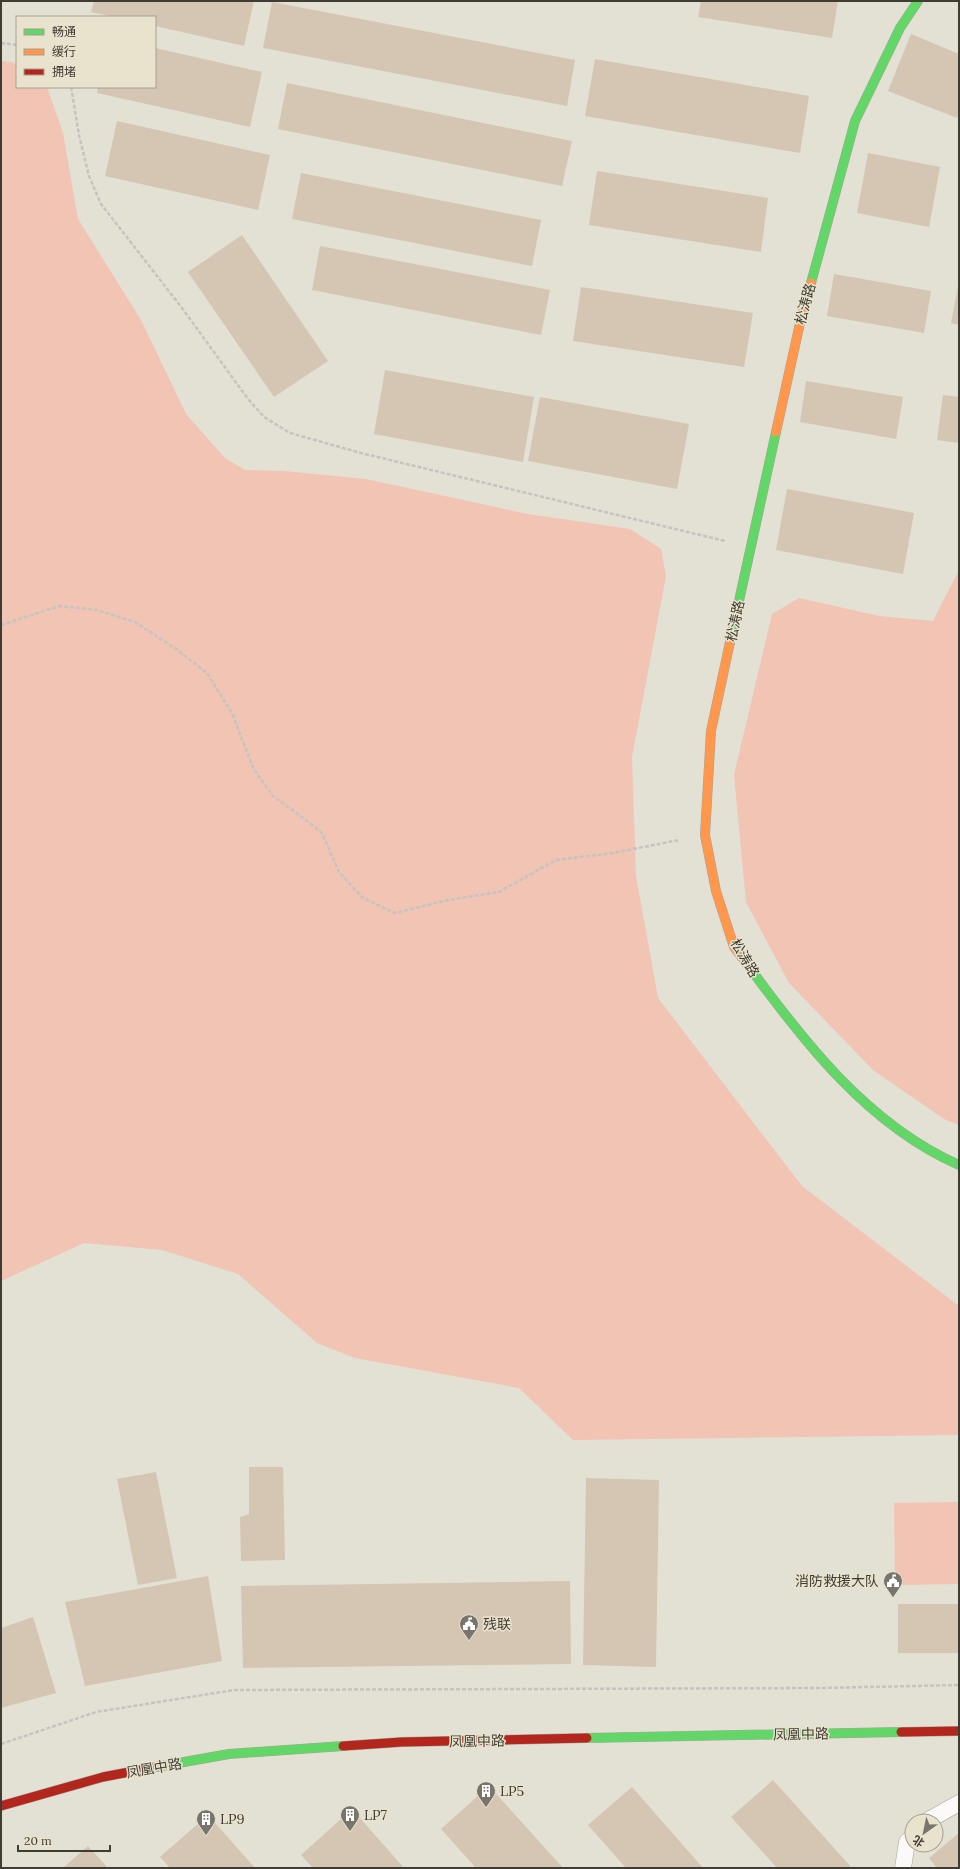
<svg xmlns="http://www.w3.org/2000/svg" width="960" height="1869" viewBox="0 0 960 1869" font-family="Lora,'Noto Sans SC',serif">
	<rect width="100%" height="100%" fill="#e3e0d4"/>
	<path fill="#f1c4b4" d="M1 61 12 62 17 65V87H47L63 133 78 219 141 320 186 414 225 458 245 470 284 471 366 479 528 514 630 529 661 549 666 576 632 757 636 876 658 998 802 1186 959 1306V1435L573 1440 519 1388 355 1358 317 1343 238 1274 162 1250 84 1243 1 1281Z
		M959 570V1125L944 1119 873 1070 789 983 746 902 734 775 772 614 799 598 879 616 933 621Z
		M959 1502V1584L895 1585 894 1503Z"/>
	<path fill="#d5c6b3" d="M94 1H254L244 46 155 26V17H115L91 12Z
		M701 1H838L832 38 698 17Z
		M272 2 575 60 567 106 263 48Z
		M911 34 959 54V112L957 118 888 91Z
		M155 48 262 72 250 127 97 93 98 87H155Z
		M595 59 809 96 800 153 585 116Z
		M287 83 572 141 562 186 278 129Z
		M117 121 270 155 258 210 105 176Z
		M868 153 940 167 929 227 857 213Z
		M597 171 768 198 761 252 589 225Z
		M301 173 541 220 532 266 292 219Z
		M242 235 328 361 274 397 188 272Z
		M320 246 550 290 541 335 312 290Z
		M834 274 931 291 924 333 827 316Z
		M958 286H959V325L951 323Z
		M581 287 753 313 744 367 573 341Z
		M385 370 534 397 523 462 374 434Z
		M806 381 903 397 896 439 800 422Z
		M943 395 959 397V443L937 440Z
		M540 397 689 424 677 489 528 461Z
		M787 489 914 513 903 574 776 550Z
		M249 1467H283L285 1560 241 1561 240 1517 249 1514Z
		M156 1472 177 1578 138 1585 117 1479Z
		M586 1478 659 1480 656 1667 583 1665Z
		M208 1576 222 1661 85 1686 65 1602Z
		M570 1581 571 1664 243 1668 241 1586Z
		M898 1604H959V1653H898Z
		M33 1617 56 1693 1 1708V1628Z
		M773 1780 852 1868H777L731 1817Z
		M489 1786 563 1868H476L441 1829Z
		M632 1787 703 1868H626L588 1825Z
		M352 1809 404 1868H313L301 1855Z
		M208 1815 255 1868H170L160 1857Z
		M959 1833V1868H937L929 1858Z
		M88 1846 108 1868H63Z"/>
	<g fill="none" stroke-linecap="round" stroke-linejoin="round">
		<defs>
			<path id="lane" d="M927 1821 959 1803
				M903 1868 907 1842 912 1837"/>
			<path id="fast" d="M811 283 855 121 900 28 918 1
				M730 642 776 432
				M747 964C804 1042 868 1125 959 1165
				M587 1738 901 1732
				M156 1767 229 1754 343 1746"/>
			<path id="slow" d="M776 432 802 314 811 283
				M730 642 711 731 705 835 716 891 734 947 747 964"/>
			<path id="jam" d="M901 1732 959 1731
				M343 1746 402 1742 587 1738
				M1 1806 103 1777 156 1767"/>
		</defs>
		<use href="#lane" stroke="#a5a39a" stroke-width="17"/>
		<use href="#fast" stroke="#a5a39a" stroke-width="10"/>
		<use href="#slow" stroke="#a5a39a" stroke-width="10"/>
		<use href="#jam" stroke="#a5a39a" stroke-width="10"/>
		<path stroke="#c5c4c1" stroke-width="2.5" stroke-dasharray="4 2" stroke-linecap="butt" d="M1 43 17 45
			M71 87 79 135 89 176 101 204 182 308 248 399 264 417 290 433 361 453 725 541
			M1 625 59 606 97 610 135 622 176 649 207 673 233 715 253 768 273 796 306 820 322 833 339 872 363 898 395 913 448 900 499 892 556 860 613 853 679 840
			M1 1744 96 1712 234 1690 822 1688 959 1685"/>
		<use href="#lane" stroke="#fbfaf9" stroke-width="16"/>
		<use href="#fast" stroke="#63d668" stroke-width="9"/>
		<use href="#slow" stroke="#ff974d" stroke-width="9"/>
		<use href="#jam" stroke="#b3261e" stroke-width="9"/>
	</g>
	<defs>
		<symbol id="civic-pin" viewBox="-11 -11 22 30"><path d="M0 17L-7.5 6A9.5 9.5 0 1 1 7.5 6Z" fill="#78756c" stroke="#e9e3ce"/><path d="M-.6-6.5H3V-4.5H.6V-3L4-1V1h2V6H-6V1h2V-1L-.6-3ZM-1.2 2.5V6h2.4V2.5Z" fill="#fff"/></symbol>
		<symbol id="building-pin" viewBox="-11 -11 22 30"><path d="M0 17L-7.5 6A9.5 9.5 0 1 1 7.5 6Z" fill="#78756c" stroke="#e9e3ce"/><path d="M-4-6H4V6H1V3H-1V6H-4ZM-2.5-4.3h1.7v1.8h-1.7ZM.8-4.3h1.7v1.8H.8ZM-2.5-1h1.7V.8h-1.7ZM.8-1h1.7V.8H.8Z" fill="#fff"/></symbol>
	</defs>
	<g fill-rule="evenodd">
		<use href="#civic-pin" x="882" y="1570" width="22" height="30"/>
		<use href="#civic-pin" x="458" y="1613" width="22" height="30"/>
		<use href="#building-pin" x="475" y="1780" width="22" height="30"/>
		<use href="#building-pin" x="339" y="1804" width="22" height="30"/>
		<use href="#building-pin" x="195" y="1808" width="22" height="30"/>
	</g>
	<g text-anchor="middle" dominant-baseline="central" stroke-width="3" stroke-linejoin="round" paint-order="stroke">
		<g font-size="14" fill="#3f3c34" stroke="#e9e3ce">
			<text transform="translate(805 304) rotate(-75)">松涛路</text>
			<text transform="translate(735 621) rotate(-78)">松涛路</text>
			<text transform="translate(745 958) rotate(59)">松涛路</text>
			<text transform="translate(801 1734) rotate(-1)">凤凰中路</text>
			<text transform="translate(477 1741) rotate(-1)">凤凰中路</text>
			<text transform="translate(154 1768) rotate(-10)">凤凰中路</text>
		</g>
		<g font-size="14" fill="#3f3c34" stroke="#e9e3ce" text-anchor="start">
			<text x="879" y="1581" text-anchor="end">消防救援大队</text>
			<text x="483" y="1624">残联</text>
			<text x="500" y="1791">LP5</text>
			<text x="364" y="1815">LP7</text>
			<text x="220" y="1819">LP9</text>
		</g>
	</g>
	<rect width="960" height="1869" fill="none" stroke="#3f3c34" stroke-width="4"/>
	<rect x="16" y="16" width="140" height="72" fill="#e9e3ce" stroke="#a5a090"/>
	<rect x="24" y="29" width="20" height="6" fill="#63d668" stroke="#a5a090"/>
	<text x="52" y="36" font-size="12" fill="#3f3c34">畅通</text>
	<rect x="24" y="49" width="20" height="6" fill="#ff974d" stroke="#a5a090"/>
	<text x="52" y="56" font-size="12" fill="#3f3c34">缓行</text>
	<rect x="24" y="69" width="20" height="6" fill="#b3261e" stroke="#a5a090"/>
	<text x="52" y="76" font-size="12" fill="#3f3c34">拥堵</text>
	<g transform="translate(924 1833) rotate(213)"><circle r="19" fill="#e9e3ce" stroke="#a5a090"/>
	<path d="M0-3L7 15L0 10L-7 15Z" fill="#78756c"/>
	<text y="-6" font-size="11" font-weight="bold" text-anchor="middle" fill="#3f3c34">北</text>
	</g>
	<path d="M18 1845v6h92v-6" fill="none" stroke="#3f3c34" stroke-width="2"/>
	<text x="24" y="1845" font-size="12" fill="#3f3c34" stroke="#e9e3ce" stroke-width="3" paint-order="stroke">20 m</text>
</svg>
